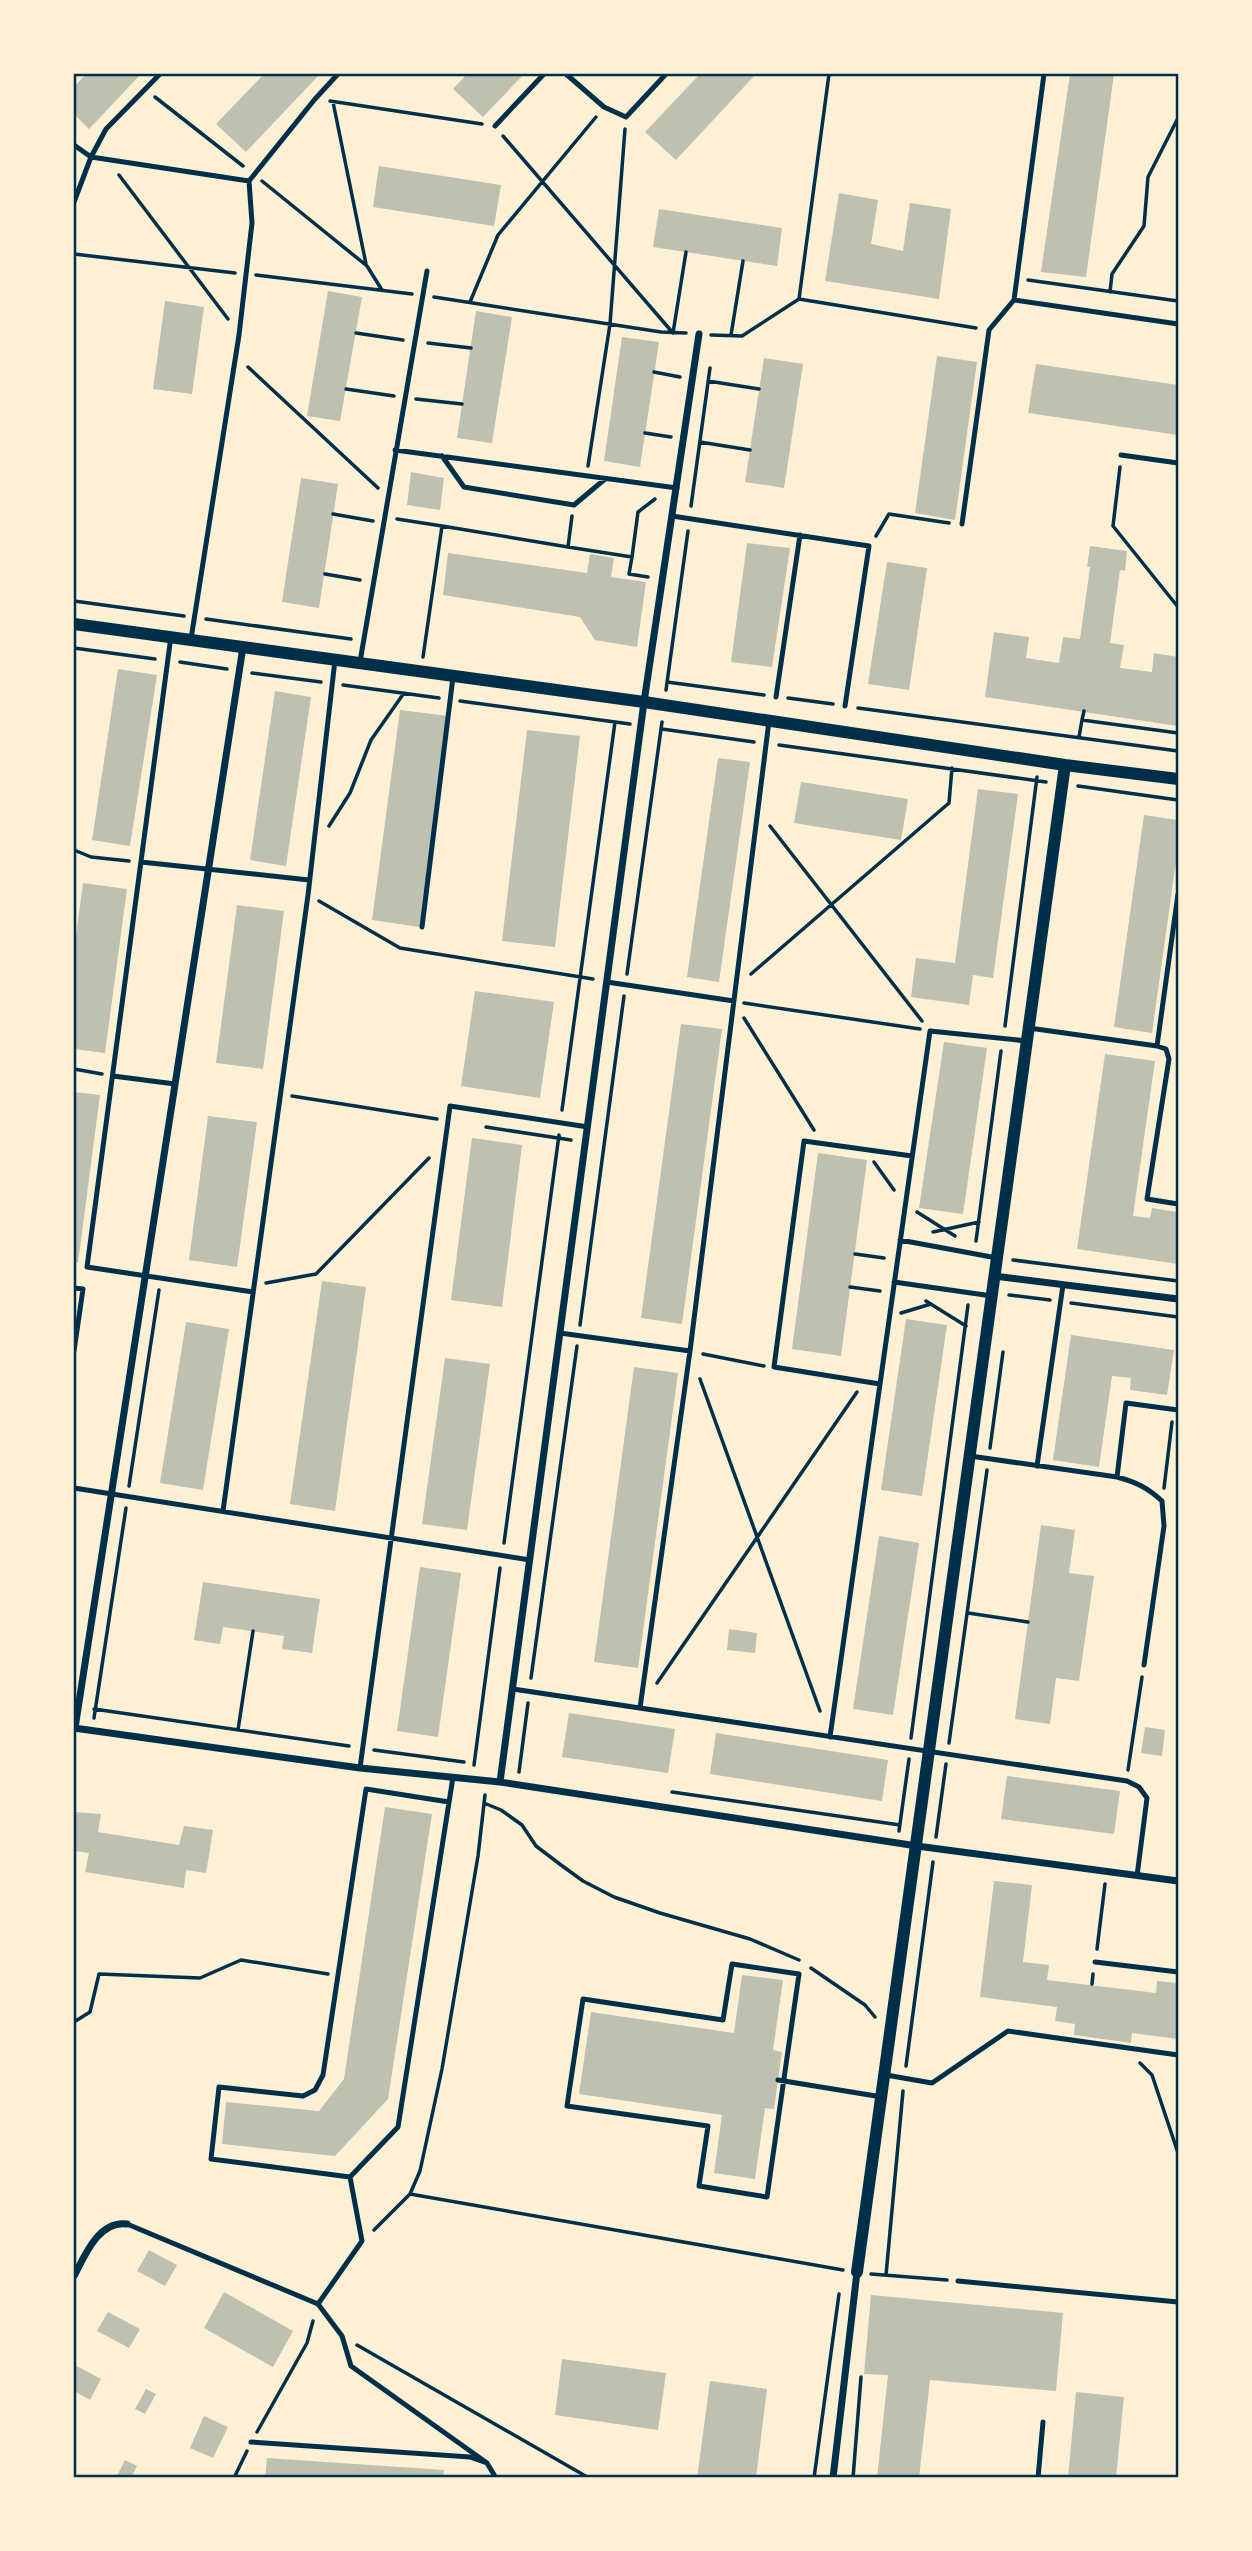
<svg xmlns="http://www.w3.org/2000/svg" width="1252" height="2551" viewBox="0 0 1252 2551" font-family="'IBM Plex Sans',sans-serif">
	<rect width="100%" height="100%" fill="#fdf0d5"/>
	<path fill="#bec0b2" d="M86 74H141L89 129 74 114V87Z
		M264 74H320L246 152 216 124Z
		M467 74H524L483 117 453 89Z
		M700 74H756L676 160 645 132Z
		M1070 74H1114L1086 277 1041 272Z
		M379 166 501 185 494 226 373 207Z
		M839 193 878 200 871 244 903 251 910 203 951 209 939 299 825 281Z
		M659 209 782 228 777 266 653 247Z
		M328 291 362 297 340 421 307 416Z
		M165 301 204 307 192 394 153 389Z
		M476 311 512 317 492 443 457 438Z
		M622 337 659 342 640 467 604 461Z
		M937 356 977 362 955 520 915 513Z
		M764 358 803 364 784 488 745 482Z
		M1036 364 1178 385V435L1028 413Z
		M411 472 444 478 440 510 407 505Z
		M301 478 338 484 319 608 282 602Z
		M747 543 790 548 772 667 731 662Z
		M1090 546 1127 551 1125 571 1120 570 1110 643 1124 645 1120 668 1152 672 1154 653 1178 657V726L985 697 994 632 1029 637 1026 658 1059 663 1063 637 1080 639 1090 567H1087Z
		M448 553 587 573 590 554 614 558 611 577 646 582 637 647 595 640 580 617 443 595Z
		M887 562 927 568 909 690 868 684Z
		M118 669 157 675 130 846 92 840Z
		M275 691 311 697 286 866 250 860Z
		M400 710 448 716 420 927 372 920Z
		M527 730 580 736 555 947 502 941Z
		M718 758 750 762 719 982 687 977Z
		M801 782 908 799 901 840 794 823Z
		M978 789 1018 794 993 978 973 975 969 1005 911 997 916 958 955 963Z
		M1144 815 1178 820V847L1152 1033 1114 1027Z
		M83 883 127 889 105 1053 74 1049V951Z
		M237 905 284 911 263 1069 216 1063Z
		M475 991 554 1002 540 1098 461 1086Z
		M681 1024 722 1029 682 1324 641 1318Z
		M944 1042 987 1048 963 1214 919 1208Z
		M1105 1054 1155 1061 1133 1216 1150 1218 1152 1208 1178 1212V1264L1077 1249Z
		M74 1092 100 1095 78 1263 74 1262Z
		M208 1116 257 1122 237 1267 189 1260Z
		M472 1138 522 1145 502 1307 451 1300Z
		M818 1153 867 1160 841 1356 792 1349Z
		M322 1281 366 1287 335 1511 290 1504Z
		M906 1319 947 1325 922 1496 881 1490Z
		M186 1322 229 1329 203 1490 160 1483Z
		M1071 1335 1174 1350 1167 1395 1130 1390 1131 1378 1112 1376 1099 1467 1053 1460Z
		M445 1358 490 1364 467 1530 422 1524Z
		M634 1367 678 1373 638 1668 594 1662Z
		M1041 1525 1075 1530 1069 1573 1094 1576 1079 1681 1056 1678 1050 1724 1015 1719Z
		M879 1536 919 1543 893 1715 853 1709Z
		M420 1567 461 1573 438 1737 397 1731Z
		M203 1582 320 1599 312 1653 282 1649 284 1636 223 1627 220 1644 194 1640Z
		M729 1629 757 1633 755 1653 727 1650Z
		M569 1713 675 1729 668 1773 562 1757Z
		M1145 1727 1165 1730 1162 1756 1141 1753Z
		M716 1733 888 1760 882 1801 710 1774Z
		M1007 1776 1120 1791 1114 1834 1001 1819Z
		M385 1807 432 1814 388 2099 335 2156 222 2144 226 2102 319 2111 344 2079Z
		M74 1812 101 1814 98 1832 179 1845 184 1826 213 1830 206 1873 186 1870 184 1888 85 1872 89 1853 74 1851Z
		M994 1881 1032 1885 1023 1962 1049 1965 1047 1980 1156 1993 1157 1981 1178 1983V2039L1132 2033 1131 2043 1074 2035 1075 2024 1055 2021 1057 2007 980 1997Z
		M742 1975 783 1980 773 2050 782 2052 778 2080 774 2109 765 2108 755 2179 714 2173 722 2115 579 2094 591 2012 734 2033Z
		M149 2250 177 2265 165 2286 137 2271Z
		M224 2292 293 2331 273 2367 204 2328Z
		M871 2295 1063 2313 1056 2391 930 2380 919 2478H877L888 2375 864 2374Z
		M108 2312 140 2329 129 2348 97 2331Z
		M562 2359 666 2373 658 2430 555 2415Z
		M75 2365 101 2379 90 2400 74 2391Z
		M710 2381 767 2389 756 2478H697Z
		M146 2389 156 2394 145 2414 135 2409Z
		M1076 2392 1124 2397 1116 2478H1068Z
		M204 2416 228 2427 213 2458 190 2448Z
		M267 2458 444 2470 443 2478H265Z
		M125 2460 137 2466 131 2478 117 2476Z"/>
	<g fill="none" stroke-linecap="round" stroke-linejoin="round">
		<path stroke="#003049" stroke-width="3.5" d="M155 97 243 166
			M330 101 482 124
			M333 102 366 264
			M503 136 673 333
			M119 175 228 319
			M262 181 367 266 382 290
			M74 254 235 273
			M256 275 412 294
			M1028 280 1178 301
			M1110 292 1112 274 1144 226 1148 177 1178 118
			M434 297 661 332 686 333
			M799 299 829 74
			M470 302 498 235 596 117
			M356 333 403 340
			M673 333 686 252
			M711 335 742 336 799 299 976 328
			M731 335 743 261
			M428 343 471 348
			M248 367 378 488
			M654 372 680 377
			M708 381 759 389
			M346 389 394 396
			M416 399 462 404
			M645 433 671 437
			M700 442 750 450
			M588 466 610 324 625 129
			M1120 467 1113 526 1178 607
			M691 506 710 368
			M333 514 373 521
			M397 519 442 526 423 657
			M442 526 568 547 572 516
			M876 536 889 514 949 523
			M568 547 632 557 638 512 655 499
			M632 557 629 574 648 577
			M325 574 360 580
			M74 601 184 616
			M206 619 351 639
			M74 648 155 659
			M180 662 227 669
			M252 673 321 682
			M667 682 764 695
			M343 685 439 698
			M666 690 688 531
			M788 698 833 704
			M460 701 630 724
			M858 708 1178 751
			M1082 720 1084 711
			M662 729 754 742
			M1079 737 1082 720 1178 733
			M779 745 1046 782
			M1078 786 1178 800
			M329 826 350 793 371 740 404 693
			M770 826 922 1021
			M74 850 91 857 129 861
			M319 901 400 948 593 979
			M627 974 662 722
			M751 974 949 803 952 768
			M744 1003 920 1029
			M744 1018 814 1130
			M1005 1026 1037 777
			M74 1069 102 1074
			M292 1096 437 1119
			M562 1110 615 722
			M486 1127 571 1140
			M874 1162 894 1190
			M917 1212 955 1236
			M933 1232 979 1222
			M976 1241 1001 1051
			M855 1254 884 1258
			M1013 1260 1178 1281
			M266 1283 316 1274 429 1158
			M850 1287 880 1291
			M1009 1295 1050 1300
			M926 1301 966 1326
			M1071 1303 1178 1317
			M901 1313 931 1304
			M580 1325 624 996
			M703 1354 764 1366
			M700 1379 820 1711
			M990 1448 1003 1352
			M129 1486 159 1290
			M1164 1488 1172 1422
			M504 1543 559 1135
			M968 1613 1028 1622
			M531 1678 577 1346
			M657 1683 857 1392
			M94 1709 349 1746
			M94 1718 126 1508
			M238 1730 253 1631
			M911 1738 968 1305
			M949 1743 987 1470
			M374 1750 464 1762
			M474 1765 500 1568
			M1128 1770 1142 1677
			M519 1772 528 1703
			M672 1792 900 1825
			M484 1803 501 1810 522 1825 536 1846 561 1865 583 1881 614 1897 660 1913 750 1939 799 1960
			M899 1831 909 1759
			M936 1837 946 1764
			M1097 1949 1105 1884
			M811 1968 865 2005 875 2017
			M1092 1984 1093 1974
			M74 2022 90 2012 99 1974 200 1978 241 1960 328 1974
			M1140 2063 1152 2075 1178 2153
			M906 2066 933 1862
			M410 2194 843 2270
			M374 2230 410 2194 420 2171 442 2069 478 1856 485 1795
			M871 2274 947 2280
			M886 2275 903 2091
			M357 2345 589 2478
			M257 2432 307 2343 313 2321
			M234 2478 247 2451
			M814 2478 839 2294
			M853 2478 861 2377"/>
		<path stroke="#003049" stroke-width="5" d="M566 74 604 107 626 117 666 74
			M495 126 544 74
			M74 145 91 157 106 129 160 74
			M74 202 91 157 249 181
			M1014 300 1178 324
			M395 450 677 488
			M1121 455 1178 463
			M442 456 464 487 574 505 605 479
			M672 516 869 546 845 706
			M962 524 989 330 1014 300 1044 74
			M171 636 87 1267 253 1292
			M191 639 239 335 252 223 249 181 315 99 338 74
			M360 662 427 271
			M776 697 800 535
			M141 862 309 880
			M422 927 453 677
			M607 982 734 1001
			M1029 1028 1157 1046 1178 894
			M1157 1046 1166 1049 1169 1059 1147 1199 1178 1204
			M113 1076 175 1084
			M900 1240 997 1258
			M894 1282 992 1296
			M74 1288 83 1289 74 1351
			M560 1333 690 1351 769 721
			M880 1384 774 1367 804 1141 912 1156
			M970 1456 1117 1477C1136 1482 1148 1488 1162 1501L1164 1526 1144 1665
			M1037 1466 1063 1285
			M1117 1477 1126 1403 1178 1410
			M74 1488 530 1560
			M223 1511 308 895 335 660
			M513 1689 1127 1781 1139 1787 1147 1798 1137 1876
			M640 1708 690 1351
			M830 1737 930 1031 1027 1041
			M360 1768 450 1106 588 1127
			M1095 1962 1178 1972
			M732 1964 799 1974 767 2197 699 2186 708 2126 567 2106 583 1999 723 2020Z
			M886 2075 932 2083 1008 2031 1178 2055
			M778 2080 882 2097
			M350 2177 211 2159 219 2087 303 2096 315 2090 323 2075 366 1789 449 1802
			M350 2177 398 2127 453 1777
			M127 2224 318 2304 342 2336 351 2366 487 2463
			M958 2281 1178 2302
			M318 2304 362 2241 350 2177
			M251 2442 470 2457 487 2463 496 2478
			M1038 2478 1043 2422"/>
		<path stroke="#003049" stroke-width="7" d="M994 1276 1178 1299
			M74 1728 360 1768 500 1782 917 1846 1178 1881
			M75 1728 243 647
			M500 1782 644 702 699 334
			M74 2276C85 2255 99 2220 127 2224
			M833 2478 857 2272"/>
		<path stroke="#003049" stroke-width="12" d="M74 624 644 702 1065 765 1178 779
			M857 2272 1065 765"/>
	</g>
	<rect width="1252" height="2551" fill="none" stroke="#fdf0d5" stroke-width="150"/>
	<rect x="75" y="75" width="1102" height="2401" fill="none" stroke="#003049" stroke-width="2.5"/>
</svg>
